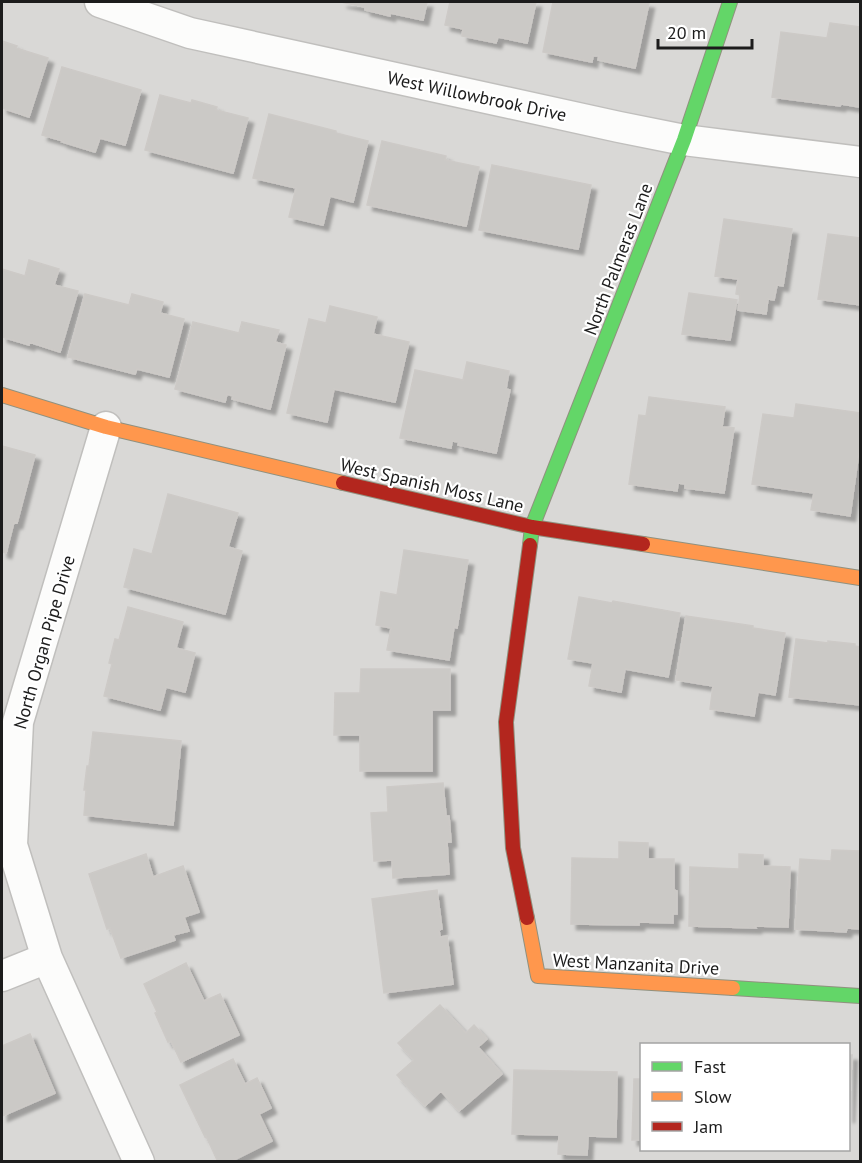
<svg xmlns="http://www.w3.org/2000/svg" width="862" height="1163" viewBox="0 0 862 1163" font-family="'PT Sans',sans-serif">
	<defs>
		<filter id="shadow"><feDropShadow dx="5.5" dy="5.5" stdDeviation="1.5" flood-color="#0004"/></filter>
	</defs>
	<rect width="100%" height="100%" fill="#eae8e5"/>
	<path fill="#d9d8d6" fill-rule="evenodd" d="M2 2H860V1161L2 1162ZM642 1044H848V1150H642Z"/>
	<path fill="#cbc9c6" stroke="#cdcac7" stroke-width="1.5" filter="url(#shadow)" d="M341 2H427L423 20 390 13V16L365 10V7Z
		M448 2H536L527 43 498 37 496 43 462 36 463 29 445 25 450 2Z
		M553 2H640L649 3 635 68 598 60 599 56H593L592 62 543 52Z
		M830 23 860 27V107L841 104 840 106 772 97 781 32 827 38Z
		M2 41 17 46 16 48 48 58 29 117 2 108Z
		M62 67 141 90 125 145 100 138 95 152 62 142 63 141 42 135Z
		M160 95 191 103 192 100 217 107 216 110 248 118 233 173 145 150Z
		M269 114 336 131V133L368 141 353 202 330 196 323 225 289 217 296 188 253 178Z
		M382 141 446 156 445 160 479 167 466 226 367 205Z
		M492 165 591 185 578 249 479 230Z
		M724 219 792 229 783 286 777 285 774 300 768 299 766 314 738 310 740 295 736 294 738 279 715 276Z
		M828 234 860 238V305L818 299Z
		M29 260 59 269 54 285 78 291 60 352 29 342V345L2 337V269L25 276Z
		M689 293 737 300 730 340 682 334Z
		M85 294 129 305 132 294 163 302 160 313 184 319 169 377 137 369 135 374 68 357Z
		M330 306 377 317 373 334 409 342 395 402 334 389 327 422 287 413 309 319 326 323Z
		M193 322 239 333 242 322 279 330 275 342 286 345 270 409 232 399 233 396 227 394 225 402 175 389Z
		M467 362 509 371 506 389 510 390 496 453 458 445 459 442 452 441 451 448 400 438 415 370 463 380Z
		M649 397 725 407 722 427 734 428 724 493 685 488V484L678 483 677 491 629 484 639 415 646 416Z
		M796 404 860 413V444L850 516 811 510 814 493 752 484 763 414 794 418Z
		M2 446 35 455 17 523 14 522 6 553 2 552Z
		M168 494 238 513 228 547 242 551 225 614 124 587 134 549 152 554Z
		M404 550 468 560 457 628 454 627 449 660 387 650 391 628 376 625 381 592 397 595Z
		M579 597 612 603 613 601 680 613 668 677 625 669 621 692 589 686 593 663 568 659Z
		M128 607 183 622 176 648 195 653 185 692 166 687 160 710 104 696 112 664 109 663 115 639 119 640Z
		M686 616 753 626V628L785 633 775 695 758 692 754 716 710 709 713 686 676 680Z
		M796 639 828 643V641L855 644V646L860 647V705L789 697Z
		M361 669H450V710H432V771H360V735H334L335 693H360Z
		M93 732 181 741 173 825 84 815 86 790H84L87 766H89Z
		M443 783 446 816H449L451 842H447L449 874 393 878 392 860 374 861 371 813 388 812 387 787Z
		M619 842 648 843V859H674V890L677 891V914H673V923L639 922V925L571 924 572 858 619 859Z
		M832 850 860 851V929L847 928 846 932 795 929 800 859 831 861Z
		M146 854 153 877 183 866 199 912 184 917 189 931 173 935 175 940 121 958 110 928 107 929 89 874Z
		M739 854 763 855V866L790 867 788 927 755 926 756 928 689 926 690 867 739 869Z
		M437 890 442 929 439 930 440 937 447 936 453 984 384 993 372 899Z
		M186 963 204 1001 220 994 239 1035 181 1062 171 1041 168 1042 155 1013 157 1012 144 984Z
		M440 1005 466 1033 474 1025 487 1039 478 1047 502 1074 459 1111 441 1091 425 1106 397 1075 414 1060 398 1043Z
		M30 1034 55 1093 2 1116V1046Z
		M848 1055H852L849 1117H848Z
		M233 1059 245 1084 257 1078 271 1108 259 1114 272 1141 230 1162H218L206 1136 205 1137 180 1085Z
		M514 1070 617 1072 616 1137 588 1136 587 1155 558 1154 559 1135 512 1134Z
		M634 1079H642V1140H632Z"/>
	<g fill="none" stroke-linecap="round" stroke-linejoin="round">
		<defs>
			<path id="street" d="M100 2 190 33 619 127 684 140 860 162
				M106 427 18 722 12 845 47 958 139 1162
				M2 976 47 958"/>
			<path id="fast" d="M530 545 532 527 684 140 730 2
				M733 988 860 996"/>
			<path id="slow" d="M2 395 106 427 343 483
				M643 544 860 578
				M527 918 538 976 733 988"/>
			<path id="jam" d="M343 483 532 527 643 544
				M527 918 513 848 506 722 530 545"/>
		</defs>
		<use href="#street" stroke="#c0bfbd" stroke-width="33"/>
		<use href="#fast" stroke="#90917f" stroke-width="16"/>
		<use href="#slow" stroke="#90917f" stroke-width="16"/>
		<use href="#jam" stroke="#90917f" stroke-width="16"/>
		<use href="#street" stroke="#fcfcfb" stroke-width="30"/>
		<use href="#fast" stroke="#63d668" stroke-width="14"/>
		<use href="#slow" stroke="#ff974d" stroke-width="14"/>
		<use href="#jam" stroke="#b3261e" stroke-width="14"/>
	</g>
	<g text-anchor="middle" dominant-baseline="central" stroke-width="4.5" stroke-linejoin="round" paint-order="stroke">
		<g font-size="18" fill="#1c1c1c" stroke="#fff">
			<text transform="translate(477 96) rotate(12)">West Willowbrook Drive</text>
			<text transform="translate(618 259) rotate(-69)">North Palmeras Lane</text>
			<text transform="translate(432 485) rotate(13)">West Spanish Moss Lane</text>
			<text transform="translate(44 642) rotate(-74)">North Organ Pipe Drive</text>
			<text transform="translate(636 964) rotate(3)">West Manzanita Drive</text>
		</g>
	</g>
	<rect width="862" height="1163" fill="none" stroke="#1c1c1c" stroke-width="6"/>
	<rect x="640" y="1043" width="210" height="108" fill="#ffffff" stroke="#a4a4a4" stroke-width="1.5"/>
	<rect x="652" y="1062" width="30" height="9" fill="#63d668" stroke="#a4a4a4" stroke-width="1.5"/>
	<text x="694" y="1073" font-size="18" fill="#1c1c1c">Fast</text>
	<rect x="652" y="1092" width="30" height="9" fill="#ff974d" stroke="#a4a4a4" stroke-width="1.5"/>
	<text x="694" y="1103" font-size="18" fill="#1c1c1c">Slow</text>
	<rect x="652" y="1122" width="30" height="9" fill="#b3261e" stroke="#a4a4a4" stroke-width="1.5"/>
	<text x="694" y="1133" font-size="18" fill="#1c1c1c">Jam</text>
	<path d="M658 39v9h94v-9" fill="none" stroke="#1c1c1c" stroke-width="3"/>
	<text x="667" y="39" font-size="18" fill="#1c1c1c" stroke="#ffffff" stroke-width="4.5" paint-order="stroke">20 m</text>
</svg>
